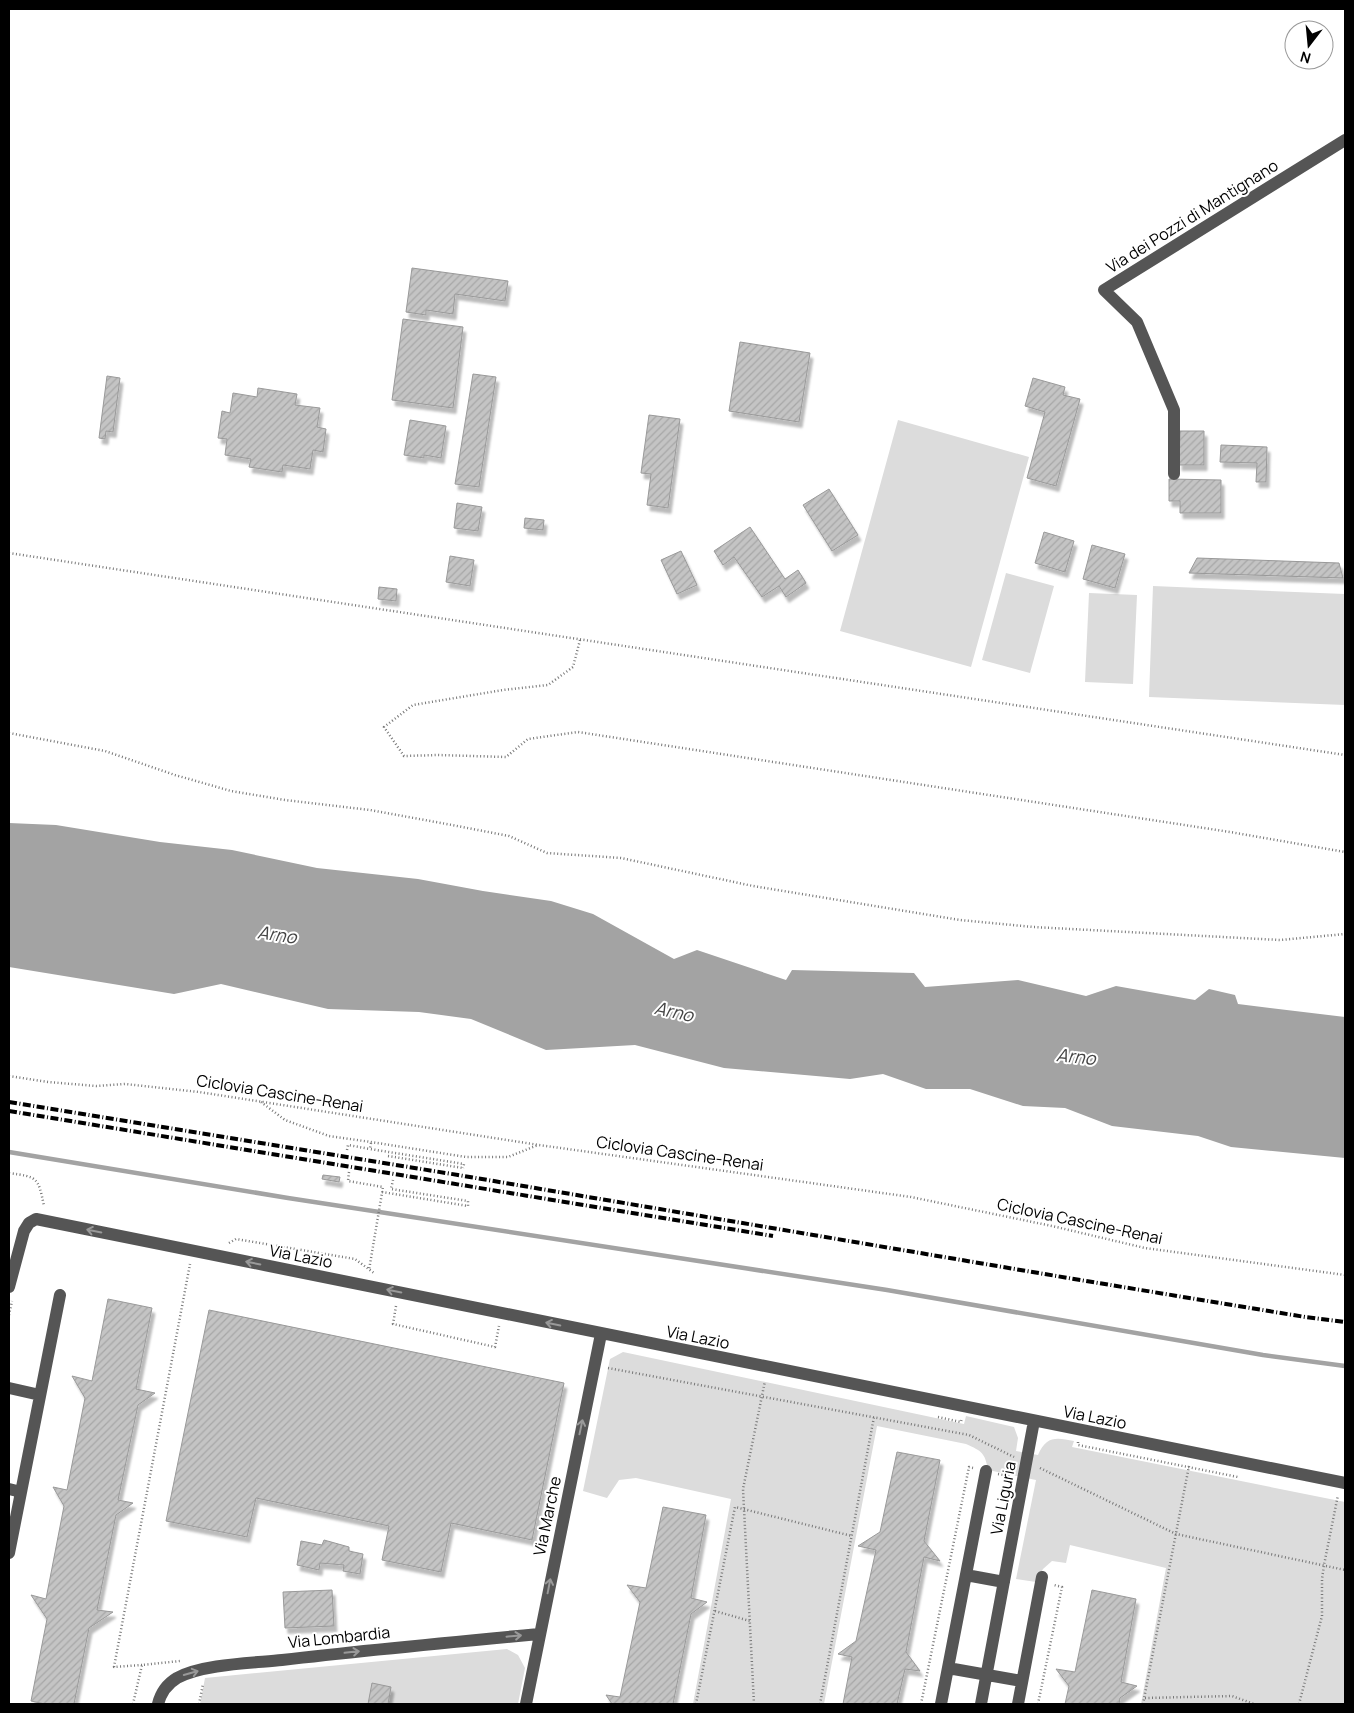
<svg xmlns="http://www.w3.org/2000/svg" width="1354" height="1713" viewBox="0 0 1354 1713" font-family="Manrope,sans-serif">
	<defs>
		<pattern id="building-hatch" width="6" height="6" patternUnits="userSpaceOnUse" patternTransform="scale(1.25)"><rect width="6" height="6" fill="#c4c4c4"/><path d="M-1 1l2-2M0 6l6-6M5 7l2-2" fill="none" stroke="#a7a7a7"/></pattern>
		<filter id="shadow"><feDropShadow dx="3" dy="5.5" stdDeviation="1" flood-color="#0004"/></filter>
	</defs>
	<rect width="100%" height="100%" fill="#fff"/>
	<path fill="#dcdcdc" d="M898 420 1029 457 971 667 840 631Z
		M1006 573 1054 586 1030 673 982 660Z
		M1153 586 1345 594V705L1149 697Z
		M1089 593 1137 595 1133 684 1085 682Z
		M623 1352 964 1424 966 1416 1014 1427 1018 1438 1016 1451 1038 1455C1046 1436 1056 1437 1074 1441L1072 1447 1345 1502V1704H1141L1166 1568 1070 1545 1066 1563 1052 1561 1043 1569 1036 1582 1016 1579 1036 1480 988 1470C985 1453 982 1451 966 1444L877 1426 824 1704H693L731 1499 636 1478 619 1480 607 1498 583 1491 610 1359Z
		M507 1649 518 1655 525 1668 518 1704H200L205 1678Z"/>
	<path fill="#a3a3a3" d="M9 823 56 825 160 842 232 850 317 868 418 879 483 891 551 901 593 914 674 959 697 950 786 980 792 970 914 973 925 987 1018 980 1086 996 1116 986 1195 1000 1209 989 1235 995 1238 1004 1345 1017V1158L1231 1147 1198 1136 1112 1126 1065 1108 1023 1106 970 1089H926L883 1074 850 1079 724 1068 635 1045 546 1050 471 1019 419 1012 328 1009 221 984 174 994 9 967Z"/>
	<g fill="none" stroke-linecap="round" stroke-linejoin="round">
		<path stroke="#a3a3a3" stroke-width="4.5" d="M9 1152 288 1198 887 1290 1263 1355 1345 1366"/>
	</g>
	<path fill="url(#building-hatch)" stroke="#999" filter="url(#shadow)" d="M412 268 508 281 505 301 455 294 453 314 426 310V315L406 312Z
		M403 319 463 327 453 408 392 400Z
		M740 342 810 353 799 422 729 411Z
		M473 374 496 377 479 487 455 484Z
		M107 376 120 378 113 432 106 431 105 439 99 438Z
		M1033 378 1065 387 1063 395 1080 399 1056 486 1027 478 1045 412 1025 406Z
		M258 388 297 394 295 405 320 408 317 427 326 429 323 452 313 450 310 469 283 465 282 472 249 467 251 459 225 455 227 439 218 438 222 411 230 413 233 393 257 397Z
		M649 415 680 419 668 508 647 505 651 474 641 473Z
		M410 420 446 426 441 458 424 455V458L404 455Z
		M1180 431H1204V465H1179Z
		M1221 445 1267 447 1266 482H1256L1257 463 1220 462Z
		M1169 479 1221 480V513H1180V501H1169Z
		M829 489 858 535 832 551 803 505Z
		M457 503 482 507 478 531 454 528Z
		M525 518 544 520 543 530 524 528Z
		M750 527 785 579 798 570 806 583 786 597 779 586 762 597 734 557 723 565 714 551Z
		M1044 532 1074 541 1065 572 1035 563Z
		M1092 545 1125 554 1115 588 1083 579Z
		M681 551 697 585 677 594 661 560Z
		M450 556 474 560 470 586 446 582Z
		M1197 558 1339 563 1343 578 1189 573Z
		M379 587 397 589 396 601 378 599Z
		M323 1175 340 1177 339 1182 322 1179Z
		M108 1299 152 1308 136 1389 155 1393 138 1405 118 1500 133 1503 116 1515 97 1610 113 1612 89 1628 74 1704H45L31 1701 47 1619 31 1595 46 1599 64 1506 53 1487 67 1490 85 1398 72 1376 92 1381Z
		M209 1310 564 1383 532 1540 451 1523 441 1572 382 1560 389 1526 256 1498 247 1537 166 1521Z
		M897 1452 940 1460 924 1541 940 1561 924 1557 906 1652 920 1671 905 1669 897 1704H843L852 1657 838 1654 856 1641 876 1550 858 1546 880 1532Z
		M663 1507 706 1515 691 1598 707 1602 691 1614 673 1704H612L606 1695 620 1697 640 1602 627 1585 646 1588Z
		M324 1540 349 1547V1551L363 1554 360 1574 343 1571 344 1565 320 1563 319 1570 297 1565 301 1541 322 1545Z
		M332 1590 334 1626 285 1628 283 1592Z
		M1092 1590 1136 1599 1121 1682 1137 1686 1120 1698 1119 1704H1065L1069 1686 1056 1669 1075 1672Z
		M372 1683 391 1687 388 1704H368Z"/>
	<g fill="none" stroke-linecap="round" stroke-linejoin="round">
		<path stroke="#777" stroke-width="2.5" stroke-dasharray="1 2.5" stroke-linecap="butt" d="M9 553 1345 755
			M580 640 573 667 548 685 503 690 413 705 384 727 404 756 438 755 506 757 528 739 578 732 1230 832 1345 852
			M9 733 105 751 175 775 231 791 285 800 370 810 452 825 509 836 547 853 621 858 753 886 960 920 1033 927 1280 940 1345 934
			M9 1076 48 1082 96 1086 125 1084 199 1092 539 1145 911 1197 1052 1226 1145 1248 1345 1275
			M261 1102 285 1120 329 1136 371 1142 466 1157H508L538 1145
			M371 1143 370 1149 464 1164 463 1168
			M347 1150 348 1145 370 1149
			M388 1156 463 1168
			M349 1172 348 1181 383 1187 369 1270
			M9 1173C38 1177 38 1177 44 1206
			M382 1192 468 1206V1201L391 1189 393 1180
			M229 1243 236 1239 355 1259 374 1273
			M396 1306 393 1324 495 1347 499 1326
			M9 1315 12 1301
			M608 1368 969 1435 1014 1457
			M938 1417 961 1422 962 1418
			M1078 1442V1445L1238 1477
			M1040 1468 1176 1534 1345 1570
			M998 1474 1010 1476
			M715 1611 750 1621
			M142 1665 114 1667 190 1264
			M1145 1698 1232 1696 1254 1704
			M133 1704 142 1665 180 1661
			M199 1704 203 1684
			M696 1704 735 1507 852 1536
			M754 1704 743 1489 765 1381
			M820 1704 874 1417
			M921 1704 969 1467 973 1468
			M1038 1704 1062 1587 1054 1585
			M1143 1704 1189 1466
			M1299 1704 1322 1616V1579L1324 1565 1338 1495"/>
		<path stroke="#555" stroke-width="12" d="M1174 474V410L1137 322 1104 290 1345 140
			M9 1287 24 1231 29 1223 36 1219 1345 1483
			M9 1388 40 1395
			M9 1489 21 1492
			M9 1553 60 1295
			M966 1575 1004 1582
			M948 1668 1022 1681
			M158 1704C161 1692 167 1684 177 1678 202 1664 253 1663 282 1660 367 1650 453 1642 539 1634
			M526 1704 601 1334
			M941 1704 986 1471
			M981 1704 1034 1421
			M1018 1704 1042 1577"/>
		<path stroke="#000" stroke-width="4" stroke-dasharray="8 2.5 1 2.5" stroke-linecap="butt" d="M9 1102 458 1175 1074 1279 1305 1317 1345 1322
			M9 1111 773 1236"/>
	</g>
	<defs><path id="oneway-shaft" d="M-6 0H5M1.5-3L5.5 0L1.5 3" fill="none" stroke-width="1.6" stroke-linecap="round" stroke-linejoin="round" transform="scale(1.25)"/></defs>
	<g stroke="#999">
		<use href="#oneway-shaft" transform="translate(94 1231) rotate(-169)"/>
		<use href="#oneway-shaft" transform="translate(253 1263) rotate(-169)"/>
		<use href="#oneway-shaft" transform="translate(394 1291) rotate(-169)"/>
		<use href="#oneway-shaft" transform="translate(553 1324) rotate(-168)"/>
		<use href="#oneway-shaft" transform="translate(581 1427) rotate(-78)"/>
		<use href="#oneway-shaft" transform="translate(549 1586) rotate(-79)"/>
		<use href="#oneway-shaft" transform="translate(514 1636) rotate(-5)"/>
		<use href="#oneway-shaft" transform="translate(352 1652) rotate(-6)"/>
		<use href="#oneway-shaft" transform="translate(191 1673) rotate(-16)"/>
	</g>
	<g text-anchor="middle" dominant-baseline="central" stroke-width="4" stroke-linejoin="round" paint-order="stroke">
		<g font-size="16" fill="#000" stroke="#fff">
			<text transform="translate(1192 216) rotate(-32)">Via dei Pozzi di Mantignano</text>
			<text transform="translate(280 1093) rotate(9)">Ciclovia Cascine-Renai</text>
			<text transform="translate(680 1153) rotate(8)">Ciclovia Cascine-Renai</text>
			<text transform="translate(1080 1221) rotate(12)">Ciclovia Cascine-Renai</text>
			<text transform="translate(301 1256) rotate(11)">Via Lazio</text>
			<text transform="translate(698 1337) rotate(11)">Via Lazio</text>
			<text transform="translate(1095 1417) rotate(11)">Via Lazio</text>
			<text transform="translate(1003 1498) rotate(-79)">Via Liguria</text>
			<text transform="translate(547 1516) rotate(-78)">Via Marche</text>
			<text transform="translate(339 1637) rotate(-6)">Via Lombardia</text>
		</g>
		<g font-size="18" font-style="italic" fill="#444" stroke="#fff">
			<text transform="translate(277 934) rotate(8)">Arno</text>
			<text transform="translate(674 1011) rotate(12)">Arno</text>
			<text transform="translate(1076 1056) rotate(6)">Arno</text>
		</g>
	</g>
	<rect width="1354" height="1713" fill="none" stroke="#000000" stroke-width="20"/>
	<g transform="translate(1309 45) rotate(196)"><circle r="24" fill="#ffffff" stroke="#999999"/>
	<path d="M0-4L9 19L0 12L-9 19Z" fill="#000000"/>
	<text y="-8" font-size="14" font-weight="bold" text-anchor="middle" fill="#000000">N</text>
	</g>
</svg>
